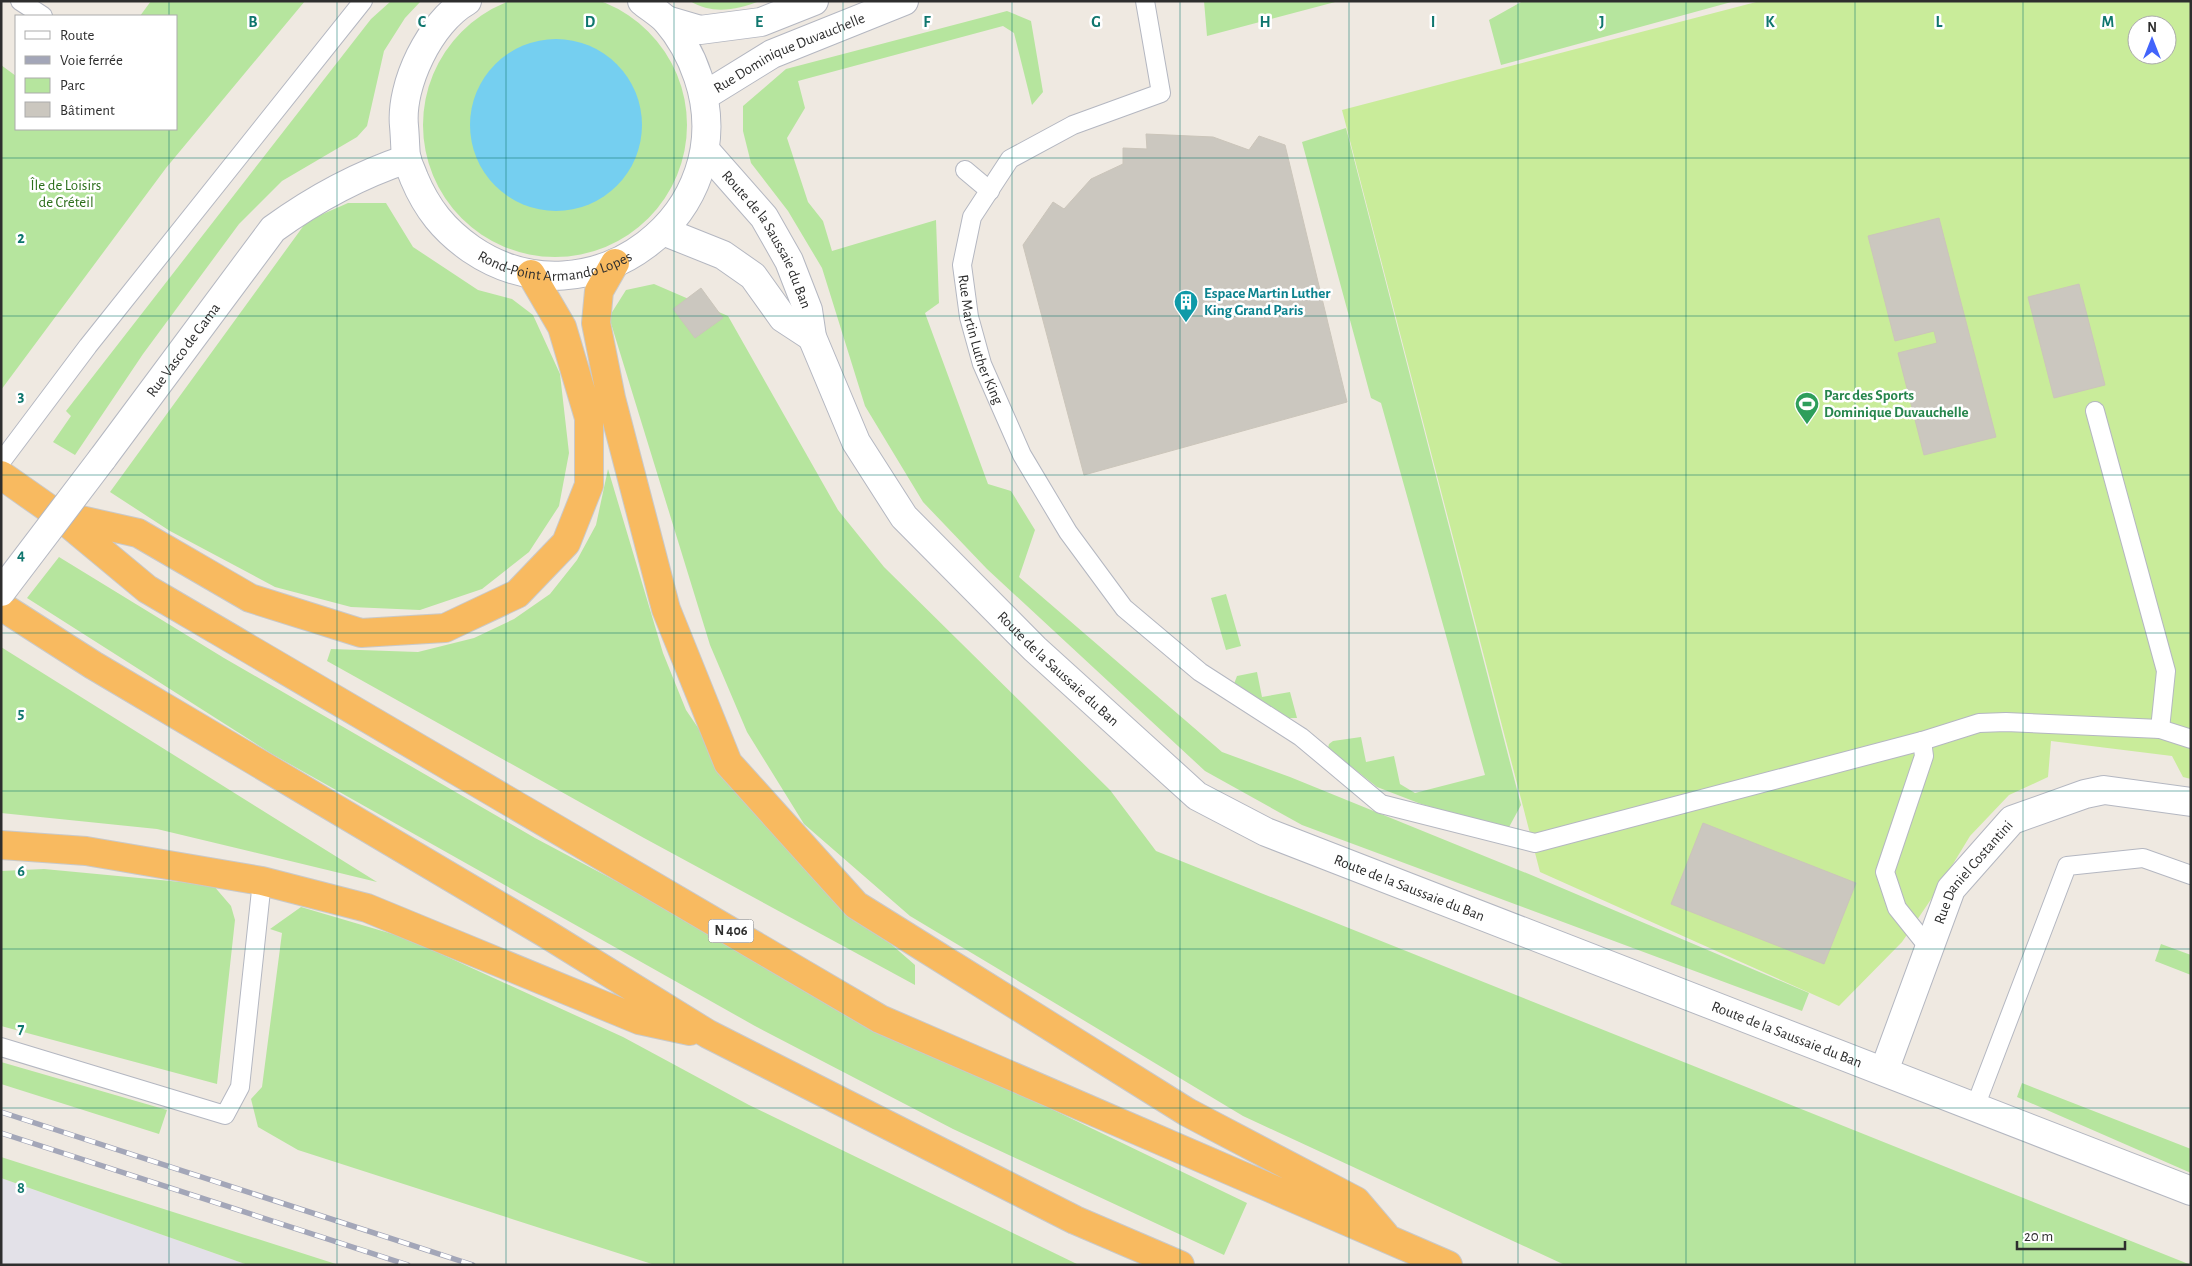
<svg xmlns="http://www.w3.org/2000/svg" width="2192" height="1266" viewBox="0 0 2192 1266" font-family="'Alegreya Sans',sans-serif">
	<rect width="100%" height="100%" fill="#efe9e1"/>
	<path fill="#e3e1e8" d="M1 1178 248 1265H1Z"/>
	<path fill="#b6e59e" d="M423 125a132 132 0 1 1 264 0a132 132 0 1 1-264 0Z
		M151 1H305L166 168 1 390V65L16 76V129H176V16H140Z
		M391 1H421L405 18 384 51 367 126 357 137 282 181 239 224 143 354 75 455 53 442 71 416 66 411 371 19Z
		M690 1H760C736 10 713 15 690 1Z
		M1204 1H1339L1207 36Z
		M1523 1H1735L1501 65 1489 20Z
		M1007 11 1031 21 1043 92 1032 105 1014 33 1003 26 798 81 805 108 787 138 808 202 823 221 832 251 936 220 939 303 925 313 988 484 1011 491 1035 530 1019 577 1222 752 1290 777 1536 877 1809 993 1802 1011 1302 825 1205 771 987 569 923 502 865 406 822 268 788 211 751 163 743 131V106L786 69Z
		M1346 128 1521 805 1508 829 1421 804 1377 787 1328 748 1329 744 1333 741 1361 737 1366 762 1394 756 1400 784 1415 793 1485 775 1381 403 1371 398 1302 142Z
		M348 203H386L413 247 478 290 512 299 533 315 560 374 569 453 559 506 529 552 482 589 420 610 351 607 275 587 170 531 110 492 307 221Z
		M654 284 728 316 838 510 884 567 1110 790 1156 851 2191 1265H1565L1243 1116 910 916 804 824 747 732 710 645 609 317 626 290Z
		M608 469 663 653 686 710 734 781 815 878 915 965V985L644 838 327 661 331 649 418 652 474 638 514 619 550 594 577 560 596 525Z
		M59 557 224 658 535 838 983 1076 1247 1203 1224 1255 953 1129 755 1026 272 754 27 598Z
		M1226 594 1241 646 1226 650 1211 598Z
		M1 647 377 882 157 829 1 813Z
		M1257 672 1262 697 1290 692 1297 718H1283L1234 684 1237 676Z
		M44 869 213 885 231 906 235 920 217 1084 1 1026V871Z
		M301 907 406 938 623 1037 749 1105 1079 1265H655L298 1150 258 1127 251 1099 262 1087 282 933 270 929Z
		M2161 944 2191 955V975L2155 961Z
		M1 1062 167 1110 159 1134 1 1084Z
		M2022 1083 2191 1149V1173L2017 1097Z
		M1 1157 339 1265H248L1 1178Z"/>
	<path fill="#c9ec9a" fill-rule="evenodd" d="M1760 1H2191V779L2183 777 2172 756 2051 741 2048 777 2009 795 1970 836 1936 892 1902 942 1839 1006 1540 872 1342 110ZM2137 25H2167V55H2137Z"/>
	<path fill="#75cff0" d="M470 125a86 86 0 1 1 172 0a86 86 0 1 1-172 0Z"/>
	<path fill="#cbc7bf" stroke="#cbc5ba" d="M1146 134 1213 137 1249 150 1259 136 1285 145 1347 402 1084 475 1023 245 1053 202 1064 209 1091 179 1123 164V148L1147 149Z
		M1939 218 1996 437 1924 455 1898 353 1937 343 1934 331 1895 341 1868 236Z
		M2079 284 2105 385 2054 398 2028 297Z
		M701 288 723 318 695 338 673 309Z
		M1703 823 1856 883 1824 964 1671 904Z"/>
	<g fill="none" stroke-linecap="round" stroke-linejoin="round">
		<defs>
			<g id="service">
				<path d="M20 1 43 16"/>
				<path id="s1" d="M1145 1 1161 93 1073 125 1010 159 972 217 962 265 969 317 982 364 1022 455 1068 532 1124 608 1200 672 1301 737 1381 804 1535 843 1922 741"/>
				<path d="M965 170 990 191"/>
				<path d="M2095 411 2166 671 2160 729"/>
				<path d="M1 462 88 346 363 1"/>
				<path d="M1929 948 1897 908 1885 872 1924 756 1922 741 1979 723 2006 722 2160 729 2191 739"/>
				<path d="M1 1047 225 1115 240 1087 262 881"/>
				<path d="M1975 1107 2067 866 2143 858 2191 875"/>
			</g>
			<g id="minor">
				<path id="s2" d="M1884 1071 1951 889 2012 820 2085 794 2104 790 2191 802"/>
			</g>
			<g id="tertiary">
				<path d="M666 20 700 30 761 22 814 1"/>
				<path id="s3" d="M704 96 772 54 904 1"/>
			</g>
			<g id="secondary">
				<path id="s4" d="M467 1C430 22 400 85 404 126 405 136 405 147 406 157 408 164 412 172 414 178 427 209 444 230 471 249 590 330 744 213 698 77 691 56 680 36 666 20 659 13 649 7 642 1"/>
				<path id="s5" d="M705 150 764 217 789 261 808 310 812 337 856 442 904 517 1035 649 1197 796 1266 832 2191 1191"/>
				<path d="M663 231 723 255 753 276 783 318 812 337"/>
				<path id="s6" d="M102 459 273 229C313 200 359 175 407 159"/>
			</g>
			<path id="trunk" d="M615 263 599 291 596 323 611 398 666 609 728 763 856 905 1187 1112 1356 1201 1385 1235
				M1 475 58 515 147 589 880 1019 1448 1265
				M63 516 138 533 250 598 361 633 445 628 517 594 566 543 589 485V418L562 327 531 274
				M1 606 93 665 545 933 708 1034 1075 1220 1180 1265
				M1 845 86 851 262 881 367 908 639 1020 690 1031"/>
		</defs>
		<use href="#service" stroke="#b4b7c1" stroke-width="20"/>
		<use href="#minor" stroke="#b4b7c1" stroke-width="30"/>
		<use href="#tertiary" stroke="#b4b7c1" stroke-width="30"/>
		<use href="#secondary" stroke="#b4b7c1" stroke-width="30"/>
		<use href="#trunk" stroke="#c9c9c9" stroke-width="30"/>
		<use href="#service" stroke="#fff" stroke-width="18"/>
		<use href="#minor" stroke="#fff" stroke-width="28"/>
		<use href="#tertiary" stroke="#fff" stroke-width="28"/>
		<use href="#secondary" stroke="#fff" stroke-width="28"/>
		<use href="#trunk" stroke="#f8ba60" stroke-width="28"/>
		<defs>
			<path id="rail" d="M1 1112 473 1265
				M1 1133 408 1265"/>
		</defs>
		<use href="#rail" stroke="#a3a6b8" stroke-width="5.5"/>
		<use href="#rail" stroke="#fff" stroke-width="4" stroke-dasharray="11" stroke-linecap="butt"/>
		<defs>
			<path id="secondary-bridge" d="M1 592 102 459"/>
		</defs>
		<use href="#secondary-bridge" stroke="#b4b7c1" stroke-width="30" stroke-linecap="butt"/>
		<use href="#secondary-bridge" stroke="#fff" stroke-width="28"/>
	</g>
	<path fill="none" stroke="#0f766e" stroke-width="1" stroke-opacity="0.55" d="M169 1V16M337 1V1265M506 1V1265M674 1V1265M843 1V1265M1012 1V1265M1180 1V1265M1349 1V1265M1518 1V1265M1686 1V1265M1855 1V1265M2023 1V1265M169 129V1265M1 158H2191M1 316H2191M1 475H2191M1 633H2191M1 791H2191M1 949H2191M1 1108H2191"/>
	<defs>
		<symbol id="building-pin" viewBox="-11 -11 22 30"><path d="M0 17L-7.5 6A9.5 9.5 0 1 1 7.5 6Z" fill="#0f9aa8" stroke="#fff"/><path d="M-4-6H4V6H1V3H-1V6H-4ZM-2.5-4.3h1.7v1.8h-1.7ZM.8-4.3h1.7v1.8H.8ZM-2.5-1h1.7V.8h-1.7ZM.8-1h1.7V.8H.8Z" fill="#fff"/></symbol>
		<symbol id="stadium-pin" viewBox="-11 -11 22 30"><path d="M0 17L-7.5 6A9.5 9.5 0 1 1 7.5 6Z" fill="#2e9e5b" stroke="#fff"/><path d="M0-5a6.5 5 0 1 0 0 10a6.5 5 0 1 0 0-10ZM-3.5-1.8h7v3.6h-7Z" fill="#fff"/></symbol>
	</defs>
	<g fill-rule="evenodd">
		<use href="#building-pin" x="1172" y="288" width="28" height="38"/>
		<use href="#stadium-pin" x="1793" y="390" width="28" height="38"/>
	</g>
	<g text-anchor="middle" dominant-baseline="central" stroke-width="5" stroke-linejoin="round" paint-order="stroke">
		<rect fill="#fff" stroke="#6d6d6d" stroke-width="1" x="708.5" y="919.5" width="45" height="23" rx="4"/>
		<g font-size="14" font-weight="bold" fill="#2e2e2e">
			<text x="731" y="931">N 406</text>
		</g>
		<g font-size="15" fill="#2e2e2e" stroke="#fff">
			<text stroke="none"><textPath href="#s3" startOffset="96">Rue Dominique Duvauchelle</textPath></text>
			<text stroke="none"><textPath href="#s5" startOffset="110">Route de la Saussaie du Ban</textPath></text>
			<text stroke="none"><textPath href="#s4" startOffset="381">Rond-Point Armando Lopes</textPath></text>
			<text stroke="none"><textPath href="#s1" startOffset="454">Rue Martin Luther King</textPath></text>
			<text stroke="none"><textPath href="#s6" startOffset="136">Rue Vasco de Gama</textPath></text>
			<text stroke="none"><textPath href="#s5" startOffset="639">Route de la Saussaie du Ban</textPath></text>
			<text stroke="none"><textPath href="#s2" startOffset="220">Rue Daniel Costantini</textPath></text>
			<text stroke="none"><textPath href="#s5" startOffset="1059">Route de la Saussaie du Ban</textPath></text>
			<text stroke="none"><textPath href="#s5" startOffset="1464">Route de la Saussaie du Ban</textPath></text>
		</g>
		<g font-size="15" fill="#2c6e1b" stroke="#fff">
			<text x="66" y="185">Île de Loisirs<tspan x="66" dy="17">de Créteil</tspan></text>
		</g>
		<g font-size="15" font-weight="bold" fill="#0d838f" stroke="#fff" text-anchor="start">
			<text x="1204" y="293">Espace Martin Luther<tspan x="1204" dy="17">King Grand Paris</tspan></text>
		</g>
		<g font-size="15" font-weight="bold" fill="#27864d" stroke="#fff" text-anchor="start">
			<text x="1824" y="395">Parc des Sports<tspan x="1824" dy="17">Dominique Duvauchelle</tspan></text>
		</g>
	</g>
	<g font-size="16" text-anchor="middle" font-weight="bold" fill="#0f766e" stroke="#fff" stroke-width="5" stroke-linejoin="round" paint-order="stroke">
		<text x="253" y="27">B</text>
		<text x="422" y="27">C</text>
		<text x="590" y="27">D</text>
		<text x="759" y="27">E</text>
		<text x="927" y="27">F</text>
		<text x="1096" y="27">G</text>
		<text x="1265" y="27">H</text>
		<text x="1433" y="27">I</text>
		<text x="1602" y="27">J</text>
		<text x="1770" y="27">K</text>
		<text x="1939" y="27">L</text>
		<text x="2108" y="27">M</text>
		<text x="21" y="243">2</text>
		<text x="21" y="401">3</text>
		<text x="21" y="560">4</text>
		<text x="21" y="718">5</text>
		<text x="21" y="876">6</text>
		<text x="21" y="1034">7</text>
		<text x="21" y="1193">8</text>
	</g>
	<rect width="2192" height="1266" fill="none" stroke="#2e2e2e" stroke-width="5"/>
	<rect x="15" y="15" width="162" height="115" fill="#ffffff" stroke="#ababab"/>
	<rect x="25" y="31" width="25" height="8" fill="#ffffff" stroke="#ababab"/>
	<text x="60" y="40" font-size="15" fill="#2e2e2e">Route</text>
	<rect x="25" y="56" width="25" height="8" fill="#a3a6b8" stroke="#ababab"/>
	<text x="60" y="65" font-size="15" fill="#2e2e2e">Voie ferrée</text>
	<rect x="25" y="78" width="25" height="15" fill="#b6e59e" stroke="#ababab"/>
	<text x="60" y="90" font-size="15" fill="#2e2e2e">Parc</text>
	<rect x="25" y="102" width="25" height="15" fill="#cbc7bf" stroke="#ababab"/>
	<text x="60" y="115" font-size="15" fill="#2e2e2e">Bâtiment</text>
	<g transform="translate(2152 40)"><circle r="24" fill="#ffffff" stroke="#ababab"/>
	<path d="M0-4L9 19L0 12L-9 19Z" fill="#4264fb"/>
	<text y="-8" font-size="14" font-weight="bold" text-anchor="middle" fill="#2e2e2e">N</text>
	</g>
	<path d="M2017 1241v8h108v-8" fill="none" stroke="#2e2e2e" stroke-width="2.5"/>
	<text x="2024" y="1241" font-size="15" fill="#2e2e2e" stroke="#ffffff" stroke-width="4" paint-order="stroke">20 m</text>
</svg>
